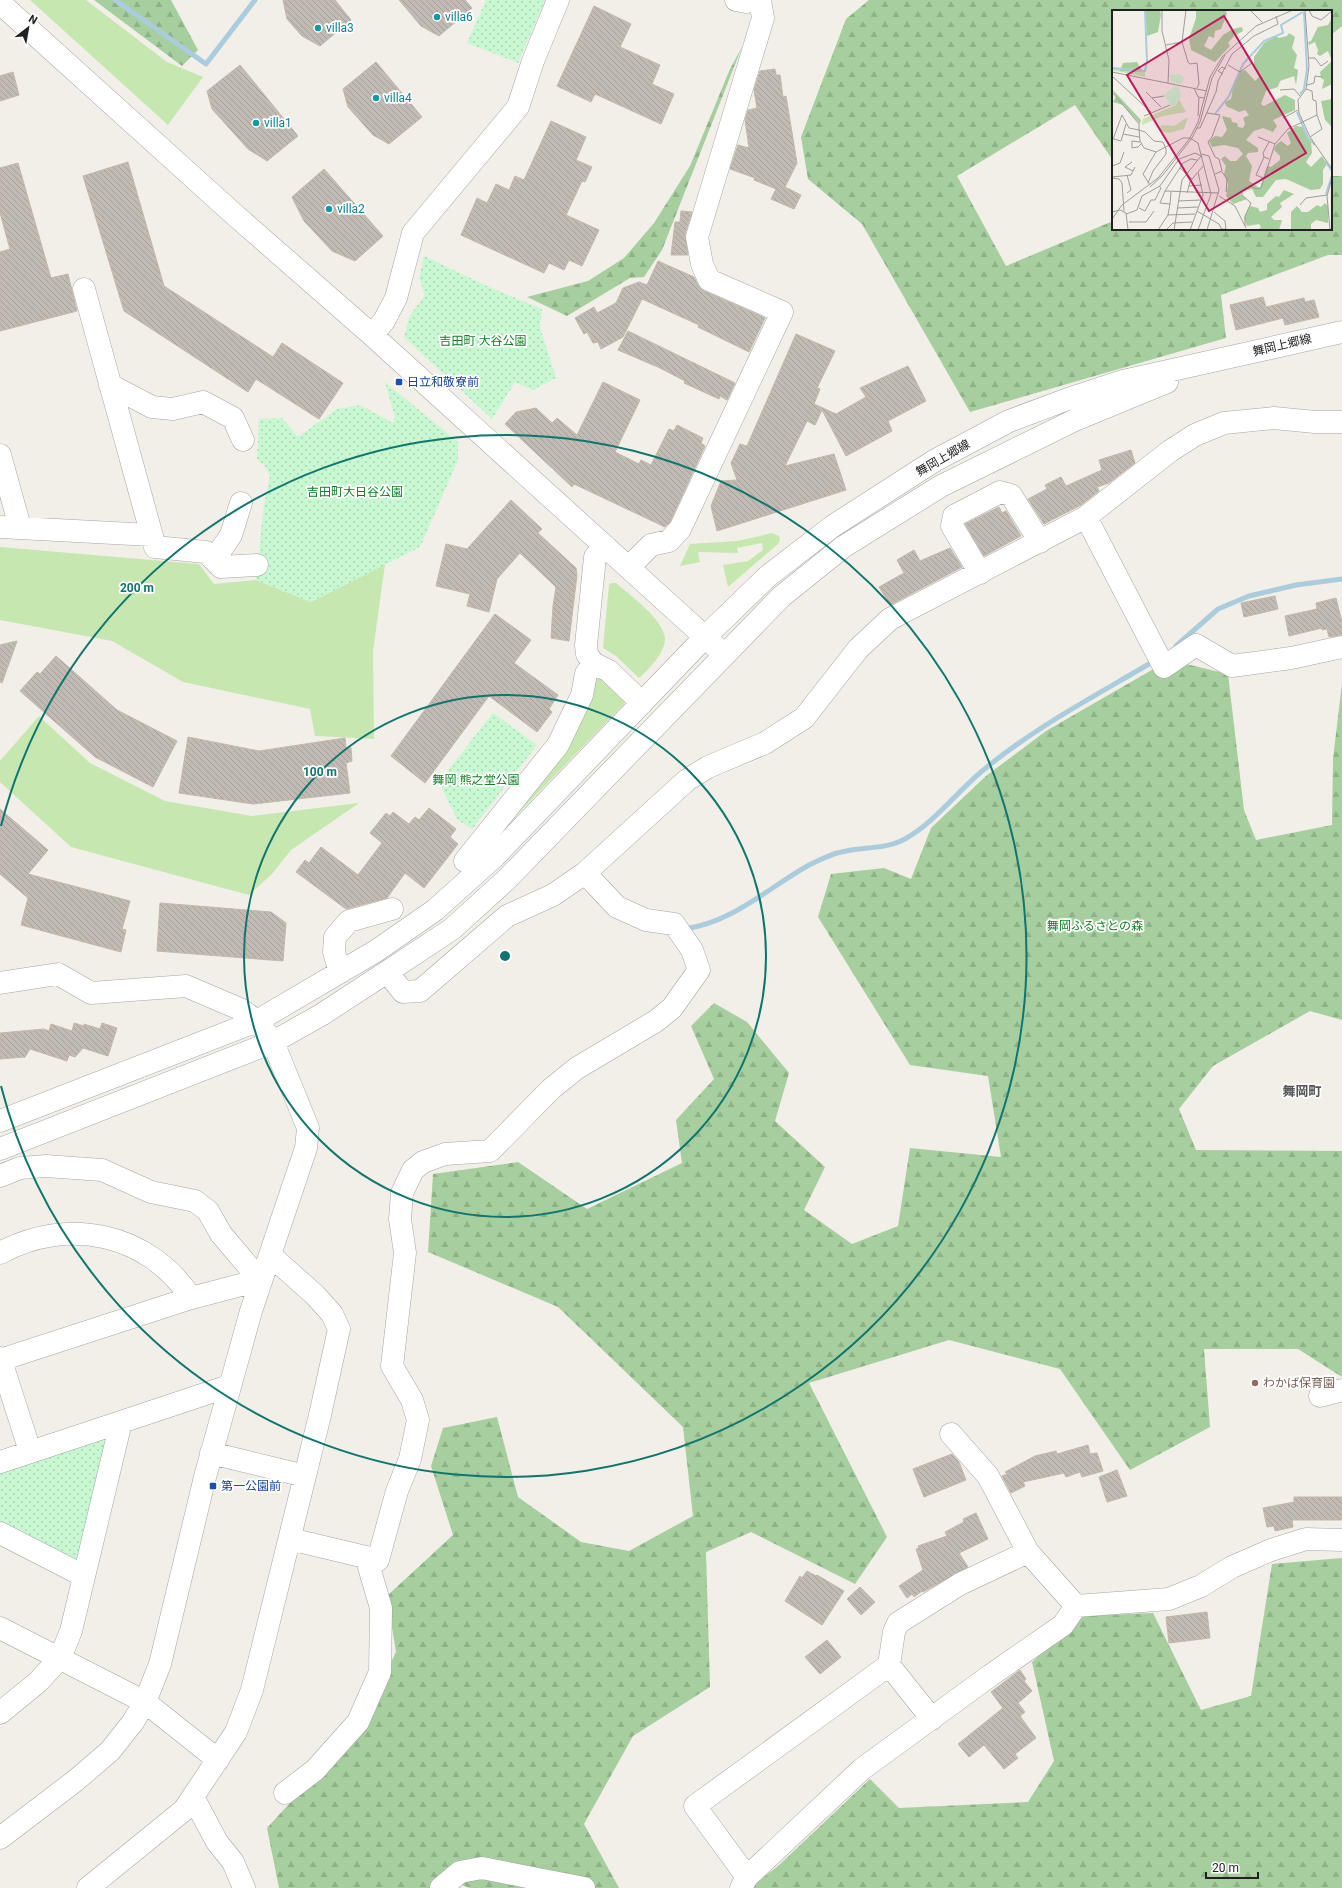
<svg xmlns="http://www.w3.org/2000/svg" width="1342" height="1888" viewBox="0 0 1342 1888" font-family="Roboto,'Noto Sans JP',sans-serif">
	<defs>
		<pattern id="forest-firs" width="22" height="20" patternUnits="userSpaceOnUse"><rect width="22" height="20" fill="#a7ce9e"/><path d="M5 1l3.5 6h-7zM16 11l3.5 6h-7z" fill="#8fb188"/></pattern>
		<pattern id="park-dots" width="8" height="8" patternUnits="userSpaceOnUse"><rect width="8" height="8" fill="#c8f8d1"/><path d="M2 2h.1M6 6h.1" fill="none" stroke="#acd4b3" stroke-width="1.8" stroke-linecap="round"/></pattern>
		<pattern id="building-back-hatch" width="6" height="6" patternUnits="userSpaceOnUse"><rect width="6" height="6" fill="#c1bbb4"/><path d="M-1 5l2 2M0 0l6 6M5-1l2 2" fill="none" stroke="#a6a09a"/></pattern>
	</defs>
	<rect width="100%" height="100%" fill="#f1efe8"/>
	<path fill="#c6e8b0" d="M30 0H86L167 62 203 77 168 125Z
		M772 533 779 536 780 540 778 544 728 587 723 565 748 561 763 550 762 543 737 548 738 553 698 552 700 562 680 566 690 544 738 541Z
		M0 547 199 564 214 584 256 580 311 602 385 564 373 651 374 739 315 736 310 709 183 682 112 641 0 620Z
		M612 583H616C630 595 663 619 665 638 666 652 648 670 639 678L616 656 603 648 609 585Z
		M598 676 603 677 624 697 625 703 506 826 589 684Z
		M39 716 90 763 165 801 252 816 359 803 291 850 272 874 249 895 71 847 0 782V761Z"/>
	<path fill="url(#forest-firs)" d="M94 0H171L198 50 182 66Z
		M869 0H1342V26L1331 35V11H1113L1112 159 1075 105 957 176 1006 266 1113 221V229H1331V176H1342V255H1328L1221 295 1226 338 970 412 862 224 808 179 801 137 846 19Z
		M742 47 662 250 644 277 630 278 567 316 527 297 588 281 624 258 654 223 690 166 730 69Z
		M1169 660 1228 674 1244 810 1256 840 1332 825 1333 759 1342 683V1020L1310 1011 1213 1066 1179 1109 1196 1150 1342 1151V1377L1298 1349H1204L1210 1427 1130 1470 1060 1369 949 1340 809 1383 887 1537 855 1584 751 1532 706 1552 710 1687 633 1736 584 1824 619 1888H470L462 1885 459 1888H279L267 1828 361 1725 396 1652 387 1596 453 1535 431 1466 443 1428 497 1417 518 1497 581 1542 629 1551 693 1516 683 1427 558 1307 428 1252 433 1174 518 1162 587 1209 682 1163 676 1120 714 1079 691 1026 714 1003 747 1022 789 1073 775 1121 825 1167 804 1210 852 1244 898 1226 910 1148 1001 1157 988 1076 910 1065 818 917 831 874 884 868 911 879 931 828 986 776 1046 731Z
		M1342 1558V1888H749L777 1867 870 1779 899 1808 1028 1802 1054 1761 1032 1662 1083 1616 1153 1613 1201 1710 1251 1696 1272 1564Z"/>
	<path fill="url(#park-dots)" d="M486 0H545L518 63 467 43Z
		M424 256 489 287 542 309 540 328 556 378 533 390 515 382 492 419 404 337 409 317 425 295 419 278Z
		M385 382 458 442V460L420 547 311 602 256 580 264 505 270 476 265 466 257 460 259 419 282 418 298 437 337 409 360 405 393 423 395 417Z
		M493 713 537 745 472 829 457 819 439 782Z
		M103 1434 109 1440 81 1560 74 1564 0 1527V1468Z"/>
	<g fill="none" stroke-linecap="round" stroke-linejoin="round">
		<path stroke="#aaccdc" stroke-width="5" d="M115 0 206 64 255 0
			M1176 646 1218 609 1249 596 1296 585 1342 579
			M684 929C732 923 768 888 809 865 821 859 833 853 846 851 865 847 887 849 905 839 934 823 956 793 981 772 1033 728 1097 695 1154 661"/>
	</g>
	<path fill="url(#building-back-hatch)" stroke="#c2b7aa" d="M283 0H335L351 20 320 46 302 36 287 19Z
		M399 0H465L472 8 439 36 421 26Z
		M594 6 631 24 620 47 660 65 652 84 674 94 661 124 595 94 591 102 557 86Z
		M376 62 422 117 389 144 373 135 348 107 343 89Z
		M240 65 298 136 267 161 248 149 212 109 207 91Z
		M775 69 776 75H780L783 97 786 96 797 163 785 187 801 195 794 209 771 199 776 189 754 180 755 178 730 169 738 145 749 148 745 120 748 110 757 108 754 90 760 71Z
		M13 72 19 95 0 101V76Z
		M551 121 586 137 576 160 592 167 585 182 582 181 566 215 599 230 582 266 569 260 564 270 549 263 544 273 461 235 477 198 487 203 496 184 509 190 515 176 524 180Z
		M128 162 164 286 273 357 282 343 343 383 319 419 256 379 248 392 124 311 83 176Z
		M18 163 51 278 68 274 77 311 0 331V252L10 249 0 213V168Z
		M324 169 383 236 355 261 332 251 304 221 292 197Z
		M681 211 692 212 685 234 688 255H671L675 222H680Z
		M658 261 694 277 698 285 704 291 765 318 749 352 698 327 699 325 642 299 623 337 601 349 598 342 593 343 587 332 584 334 575 318 594 307 597 313 616 303 623 288 639 282 647 285Z
		M1263 297 1266 307 1304 298 1305 302 1314 300 1319 317 1285 325 1283 318 1236 330 1230 305Z
		M628 331 735 383 727 400 720 396 719 399 684 383 685 381 660 368 618 350Z
		M796 334 835 351 817 388 820 389 814 404 836 414 866 397 860 388 908 366 926 401 888 421 892 431 846 456 822 410 815 425 807 421 785 466 834 454 846 490 717 531 711 506 721 481 737 480 731 463 740 444 747 446Z
		M603 382 640 400 615 452 639 464 641 460 651 465 669 429 674 431 677 425 703 438 701 443 705 446 670 522 665 527 574 484 572 487 505 424 516 412 536 408 552 423 557 418 577 435Z
		M1131 450 1135 463 1109 483 1097 487 1099 491 1081 505 1044 524 1028 499 1047 489 1045 485 1061 477 1066 486 1102 470 1099 460Z
		M511 500 542 529 538 533 576 568 577 575 569 641 551 638 553 606 556 587 520 553 497 579 489 612 467 606 470 594 436 586 446 544 467 549Z
		M999 507 1002 513 1006 511 1021 536 984 556 965 524Z
		M950 548 962 567 890 605 879 587 904 573 897 560 914 550 920 561Z
		M1275 596 1278 609 1244 617 1241 603Z
		M1336 598 1342 622V635L1329 637 1327 629 1322 630V628L1289 636 1285 616 1317 609 1316 603Z
		M495 614 531 640 514 663 558 695 549 709 552 712 537 732 489 696 425 783 391 756Z
		M17 641 2 683 0 682V645Z
		M56 656 117 710 177 741 153 787 95 757 20 691 37 672 40 674Z
		M188 737 259 751 345 738 346 748H351L352 761 346 763 350 793 253 804 179 793Z
		M429 808 456 829 450 837 458 844 424 888 405 873 387 898 346 909 296 872 305 860 309 863 321 847 358 875 382 843 370 833 386 813 390 816 393 812 409 824 415 817 419 820Z
		M0 809 48 850 28 874 130 901 122 929 126 930 121 952 21 925 28 898 0 874Z
		M160 903 271 912 286 923 283 961 157 951Z
		M74 1023 84 1026V1024L100 1029 102 1023 117 1028 108 1056 83 1048 75 1057 69 1055 67 1061 30 1049 25 1057 0 1059V1033L44 1029 49 1031 51 1024 72 1031Z
		M1088 1445 1090 1454 1097 1453 1103 1471 1082 1477 1080 1472 1066 1477 1064 1473 1023 1482 1025 1486 1011 1493 1002 1476 1007 1474 1005 1472 1035 1456 1056 1451 1057 1454Z
		M952 1454 959 1462 966 1480 924 1497 913 1469Z
		M1117 1470 1127 1496 1107 1502 1099 1477Z
		M1294 1497H1342V1520H1292L1293 1527 1275 1531 1274 1526 1267 1527 1263 1508 1294 1502Z
		M976 1513 988 1539 959 1553 968 1567 923 1592 922 1591 914 1597 912 1594 907 1598 899 1586 923 1570 916 1549 919 1548 918 1546 947 1536 945 1532 964 1522 963 1519Z
		M807 1571 816 1576 817 1575 844 1591 822 1625 785 1601 800 1576 802 1578Z
		M860 1587 875 1602 861 1615 847 1599Z
		M1207 1612 1210 1638 1169 1643 1166 1617Z
		M827 1640 841 1657 820 1674 805 1657Z
		M1020 1670 1026 1679 1024 1681 1032 1691 1018 1703 1025 1712 1020 1716 1036 1738 1015 1754 1018 1758 1004 1769 984 1745 969 1757 958 1744 1003 1708 991 1692Z"/>
	<g fill="none" stroke-linecap="round" stroke-linejoin="round">
		<defs>
			<path id="minor" d="M736 0 746 2 752 0
				M0 3 236 216 372 335 716 647
				M84 289 155 547 206 552 221 567 257 565
				M372 335 384 321 396 298 413 233 518 107 533 61 558 0
				M110 385 152 407 173 409 203 402 233 418 243 440
				M0 455 20 527
				M1086 517 1164 667 1196 645 1232 666 1291 658 1342 647
				M0 527 151 535
				M605 546 595 557 586 645 587 654 593 663 609 671 642 703
				M214 560 231 535 241 503
				M629 567 651 545 669 541 680 529 782 312 709 280 702 264 697 237 763 18 760 0
				M980 573 952 526 954 516 1000 492 1011 495 1040 542
				M465 861 558 745 582 695 586 674 593 663
				M340 972 334 952 335 937 349 921 392 909
				M387 972 403 992 420 991 507 916 553 895 585 873 687 780 708 767 765 743 804 718 858 649 890 619 1086 517 1170 451 1195 435 1224 423 1274 418 1315 422H1342
				M0 983 58 974 91 993 186 986 240 1009 257 1021 273 1042 308 1128 306 1148 251 1311 205 1477 160 1664 145 1702 133 1722 110 1751 75 1781 0 1838
				M0 1121 257 1021 376 951 435 910 495 856 705 637 768 576 833 526 934 461 1009 421 1068 399 1123 381 1342 332
				M0 1149 273 1042 321 1015 387 972 452 929 506 880 782 596 843 547 941 486 1077 419 1167 382
				M0 1176 20 1168 46 1166 102 1170 151 1192 195 1201 208 1211 221 1234 260 1280 191 1298 0 1360
				M0 1253C67 1216 149 1233 191 1298
				M0 1358 30 1451
				M1320 1396 1342 1390
				M951 1434 988 1476 1028 1552 1076 1606
				M211 1453 305 1476
				M0 1462 121 1422
				M0 1533 84 1576
				M290 1539 378 1560 397 1491 410 1459 418 1420 412 1400 392 1366 405 1253 400 1219 402 1193 413 1170 423 1162 445 1154 490 1151 551 1089 577 1068 656 1021 672 1008 699 970 692 950 674 924 646 920 617 907 585 873
				M0 1628 145 1702 218 1760
				M889 1665 894 1632 898 1623 960 1584 1028 1552
				M0 1713 38 1682 60 1658 71 1631 121 1422 229 1386
				M285 1793 315 1770 358 1722 380 1672 381 1608 366 1557
				M193 1797 217 1842 233 1862 244 1888
				M747 1877 695 1806 889 1665 932 1719
				M88 1888 184 1810 236 1732 252 1690 320 1415 339 1329 332 1314 315 1295 270 1255
				M441 1888 460 1872 482 1868 584 1888
				M741 1888 747 1877 862 1769 991 1675 1063 1625 1076 1606 1169 1599 1201 1586 1232 1567 1271 1550 1306 1539 1342 1540"/>
		</defs>
		<use href="#minor" stroke="#a5a5a5" stroke-width="23"/>
		<use href="#minor" stroke="#fff" stroke-width="22"/>
	</g>
	<g fill="none" stroke="#0f766e" stroke-width="2">
		<circle cx="505" cy="956" r="261"/>
		<path d="M1 826A521 521 0 1 1 1 1086"/>
	</g>
	<g fill="#0f9aa8" stroke="#fff" stroke-width="1.5">
		<circle cx="437" cy="17" r="4"/>
		<circle cx="318" cy="28" r="4"/>
		<circle cx="376" cy="98" r="4"/>
		<circle cx="256" cy="123" r="4"/>
		<circle cx="329" cy="209" r="4"/>
	</g>
	<g fill="#1a4fb4" stroke="#fff" stroke-width="1.5">
		<rect x="395" y="378" width="8" height="8" rx="2"/>
		<rect x="209" y="1482" width="8" height="8" rx="2"/>
	</g>
	<circle fill="#8d6e63" stroke="#fff" stroke-width="1.5" cx="1255" cy="1383" r="4"/>
	<g text-anchor="middle" dominant-baseline="central" stroke-width="3.5" stroke-linejoin="round" paint-order="stroke">
		<g font-size="12" fill="#0d838f" stroke="#fff" text-anchor="start">
			<text x="445" y="17">villa6</text>
			<text x="326" y="28">villa3</text>
			<text x="384" y="98">villa4</text>
			<text x="264" y="123">villa1</text>
			<text x="337" y="209">villa2</text>
		</g>
		<g font-size="12" fill="#107e25" stroke="#fff">
			<text x="483" y="341">吉田町 大谷公園</text>
			<text x="355" y="492">吉田町大日谷公園</text>
			<text x="476" y="780">舞岡 熊之堂公園</text>
			<text x="1095" y="926">舞岡ふるさとの森</text>
		</g>
		<g font-size="12" fill="#212121" stroke="#fff">
			<text transform="translate(1282 345) rotate(-13)">舞岡上郷線</text>
			<text transform="translate(943 458) rotate(-30)">舞岡上郷線</text>
		</g>
		<g font-size="12" fill="#164399" stroke="#fff" text-anchor="start">
			<text x="407" y="382">日立和敬寮前</text>
			<text x="221" y="1486">第一公園前</text>
		</g>
		<g font-size="12" fill="#785e54" stroke="#fff" text-anchor="start">
			<text x="1263" y="1383">わかば保育園</text>
		</g>
		<g font-size="13" font-weight="bold" fill="#545454" stroke="#fff">
			<text x="1302" y="1091">舞岡町</text>
		</g>
	</g>
	<g transform="translate(1112 10)">
		<rect width="220" height="220" fill="#f1efe8"/>
		<path d="M0 58 33 62V67L0 60ZM67 89 74 102 51 106 30 115 31 109 64 95ZM76 107 72 119 57 123 48 121 49 115 62 116Z" fill="#c6e8b0"/>
		<path d="M33 0H48L49 5 46 22 35 26ZM84 0H114L115 4 109 19 103 21 102 28 97 26 92 36 99 40 111 25 121 19 130 17 131 21 122 26 116 33 118 36 103 52 79 40 77 29 84 8ZM220 8V74L210 79 212 70 209 68 208 62 220 51 216 41 208 46 205 44 206 40 203 32 197 35 196 32 199 31 206 17 216 15ZM177 23 183 27 180 38 185 45 182 58 186 60 184 75 182 66 168 71 166 77 154 81 149 94 152 96 173 85 183 90V100L161 110 165 116 161 122 151 118 142 121 134 130 146 138V142L136 143 134 146 140 156 137 171 148 178 155 156 159 157 168 150V146L162 140 164 135 169 131 176 136 179 133 175 123 184 116 191 117 199 132 200 143 194 152 199 157 210 146 215 154 211 160V174L208 179 199 180 174 169 164 170 151 187H144L140 179 130 181 129 185 135 189 121 194 114 186 116 174 112 164 114 156 109 149 113 146 118 151H124L131 144 126 138 112 135 100 137 97 131 103 126 110 127 115 120 110 106 119 108 120 112 125 113 126 117 131 118 133 114 131 108 137 105 133 100 127 102 114 96 113 92 119 89 122 72 128 62 133 60 143 71 147 67 142 56V47L152 33 164 26 167 28 175 26ZM25 52 31 62 8 61 11 53ZM0 79 29 110 28 114 11 95 1 92 4 87ZM220 89V117L213 110 209 91ZM172 180 182 184 168 193 170 197 159 207 162 210H170L167 220H146L149 217 147 214 135 216 132 208 138 196 146 198 148 202 155 200V194L164 186 167 187ZM213 193 216 196V213L204 210 199 214V220H179V202L185 196 190 202H196L205 195 209 197Z" fill="#a7ce9e"/>
		<path d="M68 64 72 68 69 74 59 72 57 65ZM59 76 67 77 69 86 64 95 59 96 52 84 62 78Z" fill="#c8f8d1"/>
		<path fill="none" stroke="#aaccdc" stroke-width="2" d="M0 58 33 61 35 51 33 0M188 84 192 79 195 59 192 2M185 102 196 128 203 135M103 104 117 86 131 54 152 31 171 23 169 15 191 2M213 151 220 161M214 184 220 165"/>
		<path fill="none" stroke="#9e9d98" stroke-width="1" d="M50 0V21L57 50 56 73M138 0 150 12M193 0 197 56 194 79 186 90 187 103 198 127 220 159M197 0 200 6 209 10 220 1M70 32 76 52 78 54 85 53 87 74 85 78M54 35 70 32 74 0M196 48H203L209 56 216 51M116 55 128 62 140 53M0 62 95 81M111 64 106 61 110 57 114 59M0 66 39 102M195 75 202 73 203 66 210 67M82 78 86 87 92 88M194 79 200 81 201 90 204 91 205 105 210 119 198 127M168 80 182 79 188 86M0 82 27 114V120L33 122 42 131 51 132 54 139M34 82 49 97M40 88 52 86M95 103 108 105 100 127 96 132 103 147 107 149 110 161 103 164M32 106 58 95M86 106 87 87M171 108 186 100M85 118H88L104 82 106 71 120 44 142 26 166 14 164 6M11 124 27 127M146 127 163 134M2 129 9 131 14 114M0 132 10 105 17 118 27 120 28 131 32 138 44 142M28 132 20 131V138L26 137 29 134M89 144 97 146 107 180 95 220M152 147 151 143 157 132M20 152 13 157 21 161M0 156 8 153 12 142M68 158 80 169M110 162 115 169 114 182M0 167 19 165 23 157M0 168 7 169 10 173 12 201M151 168 144 165 152 147 157 149M36 173 41 161 54 144V139M38 175 31 164 44 142 71 128H78L86 133 99 184 86 220M76 176 90 175M38 177 51 165 80 128 88 112 100 68 113 45M53 181 71 153 79 149 85 150M15 183 19 180 15 165M75 183 78 172 85 163M107 186 123 196 134 218M66 191 89 190M58 194 59 182M188 195 194 188 215 185M27 198 33 201 39 190H43L49 178 47 176M65 198 86 197M85 201 107 214 110 220M0 202 8 200 14 203 16 220M102 202 113 211 114 219H110M14 204 25 200 30 186 48 176 67 149 83 143 89 146 70 170 62 220M83 204 56 205 58 194 48 193 53 181 107 183M0 209 10 195 46 168 78 128 86 112 98 67 110 47 144 16 181 0M17 212H34L42 201M133 216V206L139 193 130 185V180L139 176 144 179 149 178 163 134 176 119 205 105M46 220 56 205M54 220 61 213 80 212M78 220 91 185 86 162 91 156M218 220 215 186 220 168"/>
		<path fill="#c2185b" fill-opacity="0.15" stroke="#c2185b" stroke-width="2" d="M112 6 194 143 97 201 15 65Z"/>
		<rect width="220" height="220" fill="none" stroke="#212121" stroke-width="2"/>
	</g>
	<circle cx="505" cy="956" r="6" fill="#0f766e" stroke="#fff" stroke-width="2"/>
	<g font-size="12" text-anchor="middle" font-weight="bold" fill="#0f766e" stroke="#fff" stroke-width="3.5" stroke-linejoin="round" paint-order="stroke">
		<text x="137" y="592">200 m</text>
		<text x="320" y="776">100 m</text>
	</g>
	<g transform="translate(28 28) rotate(31)" stroke="#ffffff" stroke-width="3" paint-order="stroke">
	<path d="M0-3L7 15L0 10L-7 15Z" fill="#212121"/>
	<text y="-6" font-size="11" font-weight="bold" text-anchor="middle" fill="#212121">N</text>
	</g>
	<path d="M1206 1872v6h52v-6" fill="none" stroke="#212121" stroke-width="2"/>
	<text x="1212" y="1872" font-size="12" fill="#212121" stroke="#ffffff" stroke-width="3" paint-order="stroke">20 m</text>
</svg>
